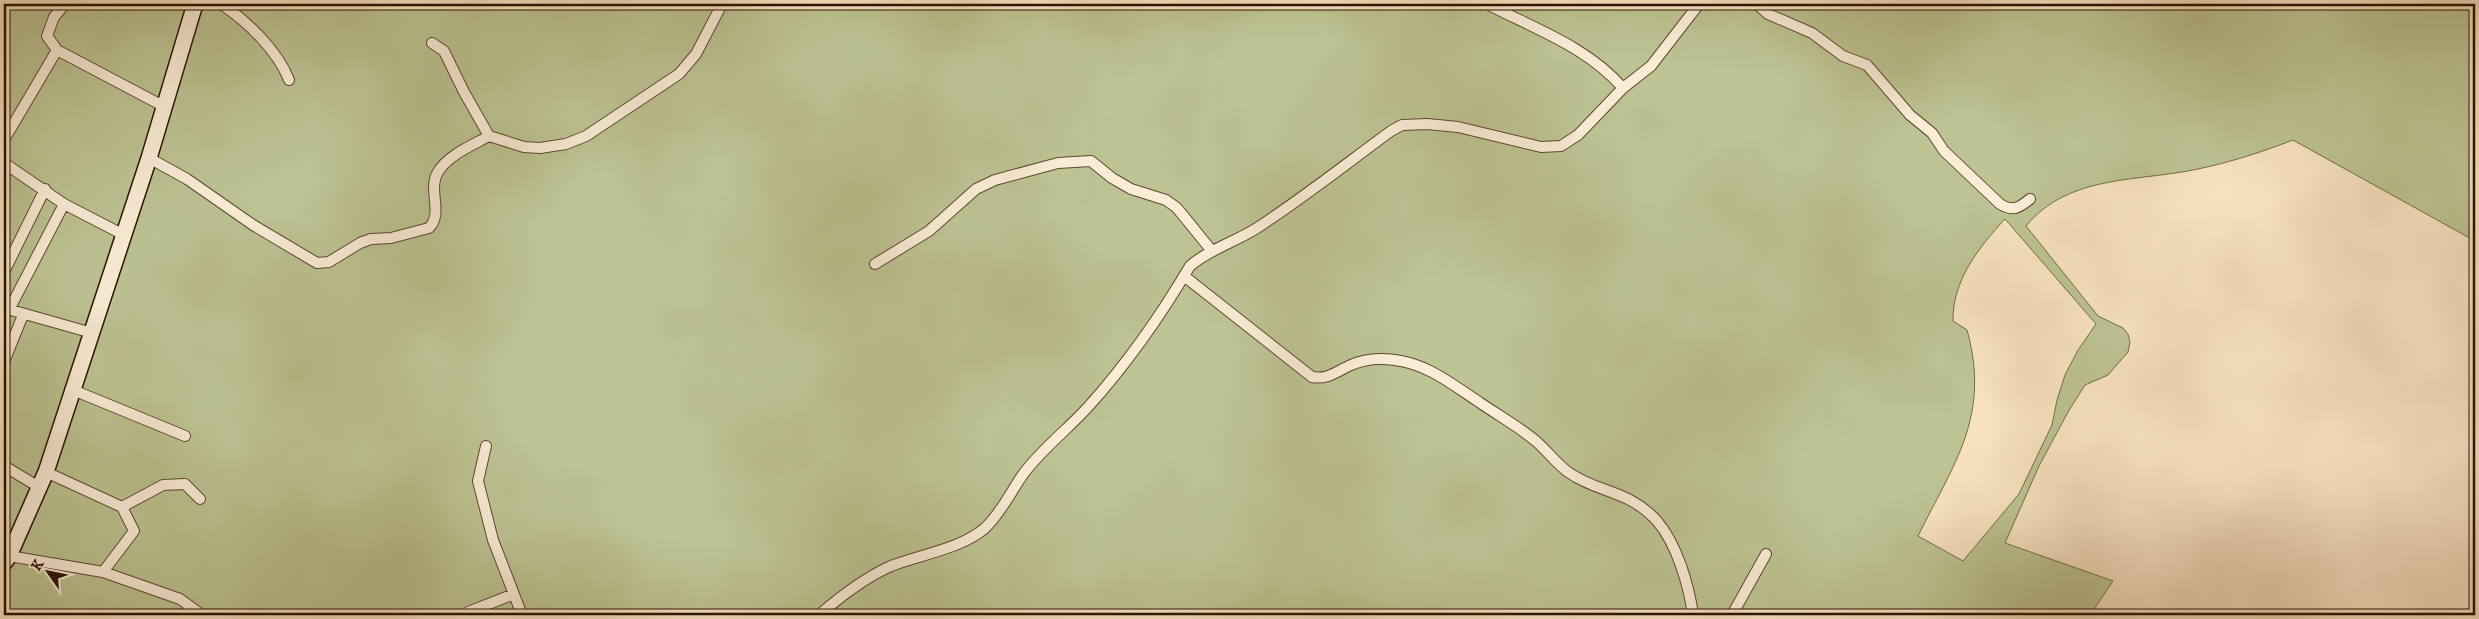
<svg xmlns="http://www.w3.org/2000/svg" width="2479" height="619" viewBox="0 0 2479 619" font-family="'IM FELL DW Pica',serif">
	<rect width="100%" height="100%" fill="#f8e2c2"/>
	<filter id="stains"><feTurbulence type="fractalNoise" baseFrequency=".004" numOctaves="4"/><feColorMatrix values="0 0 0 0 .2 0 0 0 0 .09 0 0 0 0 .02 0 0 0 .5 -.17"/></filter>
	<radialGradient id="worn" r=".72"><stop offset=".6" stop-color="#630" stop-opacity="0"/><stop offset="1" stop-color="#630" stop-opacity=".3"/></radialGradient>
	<path fill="#bdc393" stroke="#736b4a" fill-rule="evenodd" d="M4 4H2475V241L2293 140C2262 152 2231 162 2198 169 2138 182 2069 174 2026 226L2098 316 2123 328 2128 334 2130 342 2128 352 2108 375 2085 385 2068 412 2039 466 2005 543 2113 581 2090 615H4ZM2005 219 2096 324 2078 350 2065 375 2057 400 2052 425 2019 494 1963 561 1918 536C1954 463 1991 416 1967 330L1953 321C1952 281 1979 247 2005 219Z"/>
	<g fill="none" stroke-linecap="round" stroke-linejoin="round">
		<defs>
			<path id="street" d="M221 4C247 21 278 51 289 80
				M1487 4C1535 29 1586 46 1623 88
				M1757 4 1768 14 1812 33 1843 56 1867 65 1910 115 1932 133 1944 151 2000 204C2013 212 2019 208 2030 199
				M432 43 444 51 464 92 489 136 524 147 540 148 566 144 586 136 679 74 696 54 722 4
				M57 50 47 36 54 17 65 4
				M4 140 57 50 165 107
				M149 158 187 179 253 225 317 263 329 262 360 243 371 239 391 238 429 228C444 213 427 189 438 172 448 155 473 145 489 136
				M4 163 64 204 124 235
				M875 264 929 231 976 189 995 180 1058 163 1091 161 1112 178 1131 189 1166 200 1177 208 1212 251
				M4 272 45 189
				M1184 276 1312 377C1328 380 1337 371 1351 365 1364 359 1381 358 1395 360 1428 364 1453 385 1479 402 1499 416 1520 427 1538 443 1548 452 1557 464 1568 472 1597 493 1628 489 1657 521 1677 544 1689 586 1693 615
				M4 308 92 333
				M9 310 64 204
				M4 362 23 315
				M73 390 185 436
				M486 446 478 481 493 540 522 615
				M4 466 39 487
				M46 472 122 507 134 531 103 572
				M122 507 163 485 185 484 200 499
				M9 556 103 572 180 599 202 615
				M468 615V612L514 594
				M819 615C841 596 864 578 891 566 919 555 963 548 985 528 1002 512 1011 491 1024 473 1043 448 1067 430 1088 407 1126 365 1161 315 1190 266 1208 250 1235 242 1257 228 1303 198 1346 164 1391 131L1402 125 1427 124 1458 127 1541 147 1561 146 1578 135 1623 88 1651 66 1699 4
				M1732 615 1766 554"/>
			<path id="secondary" d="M4 563 9 556 46 472 149 158 195 4"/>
		</defs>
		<use href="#street" stroke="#5d4730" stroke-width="12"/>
		<use href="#secondary" stroke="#291300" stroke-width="18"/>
		<use href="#street" stroke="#faecd7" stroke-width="10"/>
		<use href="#secondary" stroke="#faecd7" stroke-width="15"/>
	</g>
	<rect width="2479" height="619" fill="none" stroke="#f8e2c2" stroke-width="20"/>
	<rect x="5" y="5" width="2469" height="609" fill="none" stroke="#291300" stroke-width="2.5"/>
	<rect x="10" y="10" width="2459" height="599" fill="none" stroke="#291300"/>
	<g transform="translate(48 572) rotate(303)" stroke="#faecd7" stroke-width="4" paint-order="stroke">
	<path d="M0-4L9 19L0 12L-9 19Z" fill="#291300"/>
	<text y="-8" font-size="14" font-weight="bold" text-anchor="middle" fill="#291300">K</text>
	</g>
	<rect width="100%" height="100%" filter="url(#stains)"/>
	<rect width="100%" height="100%" fill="url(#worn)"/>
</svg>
